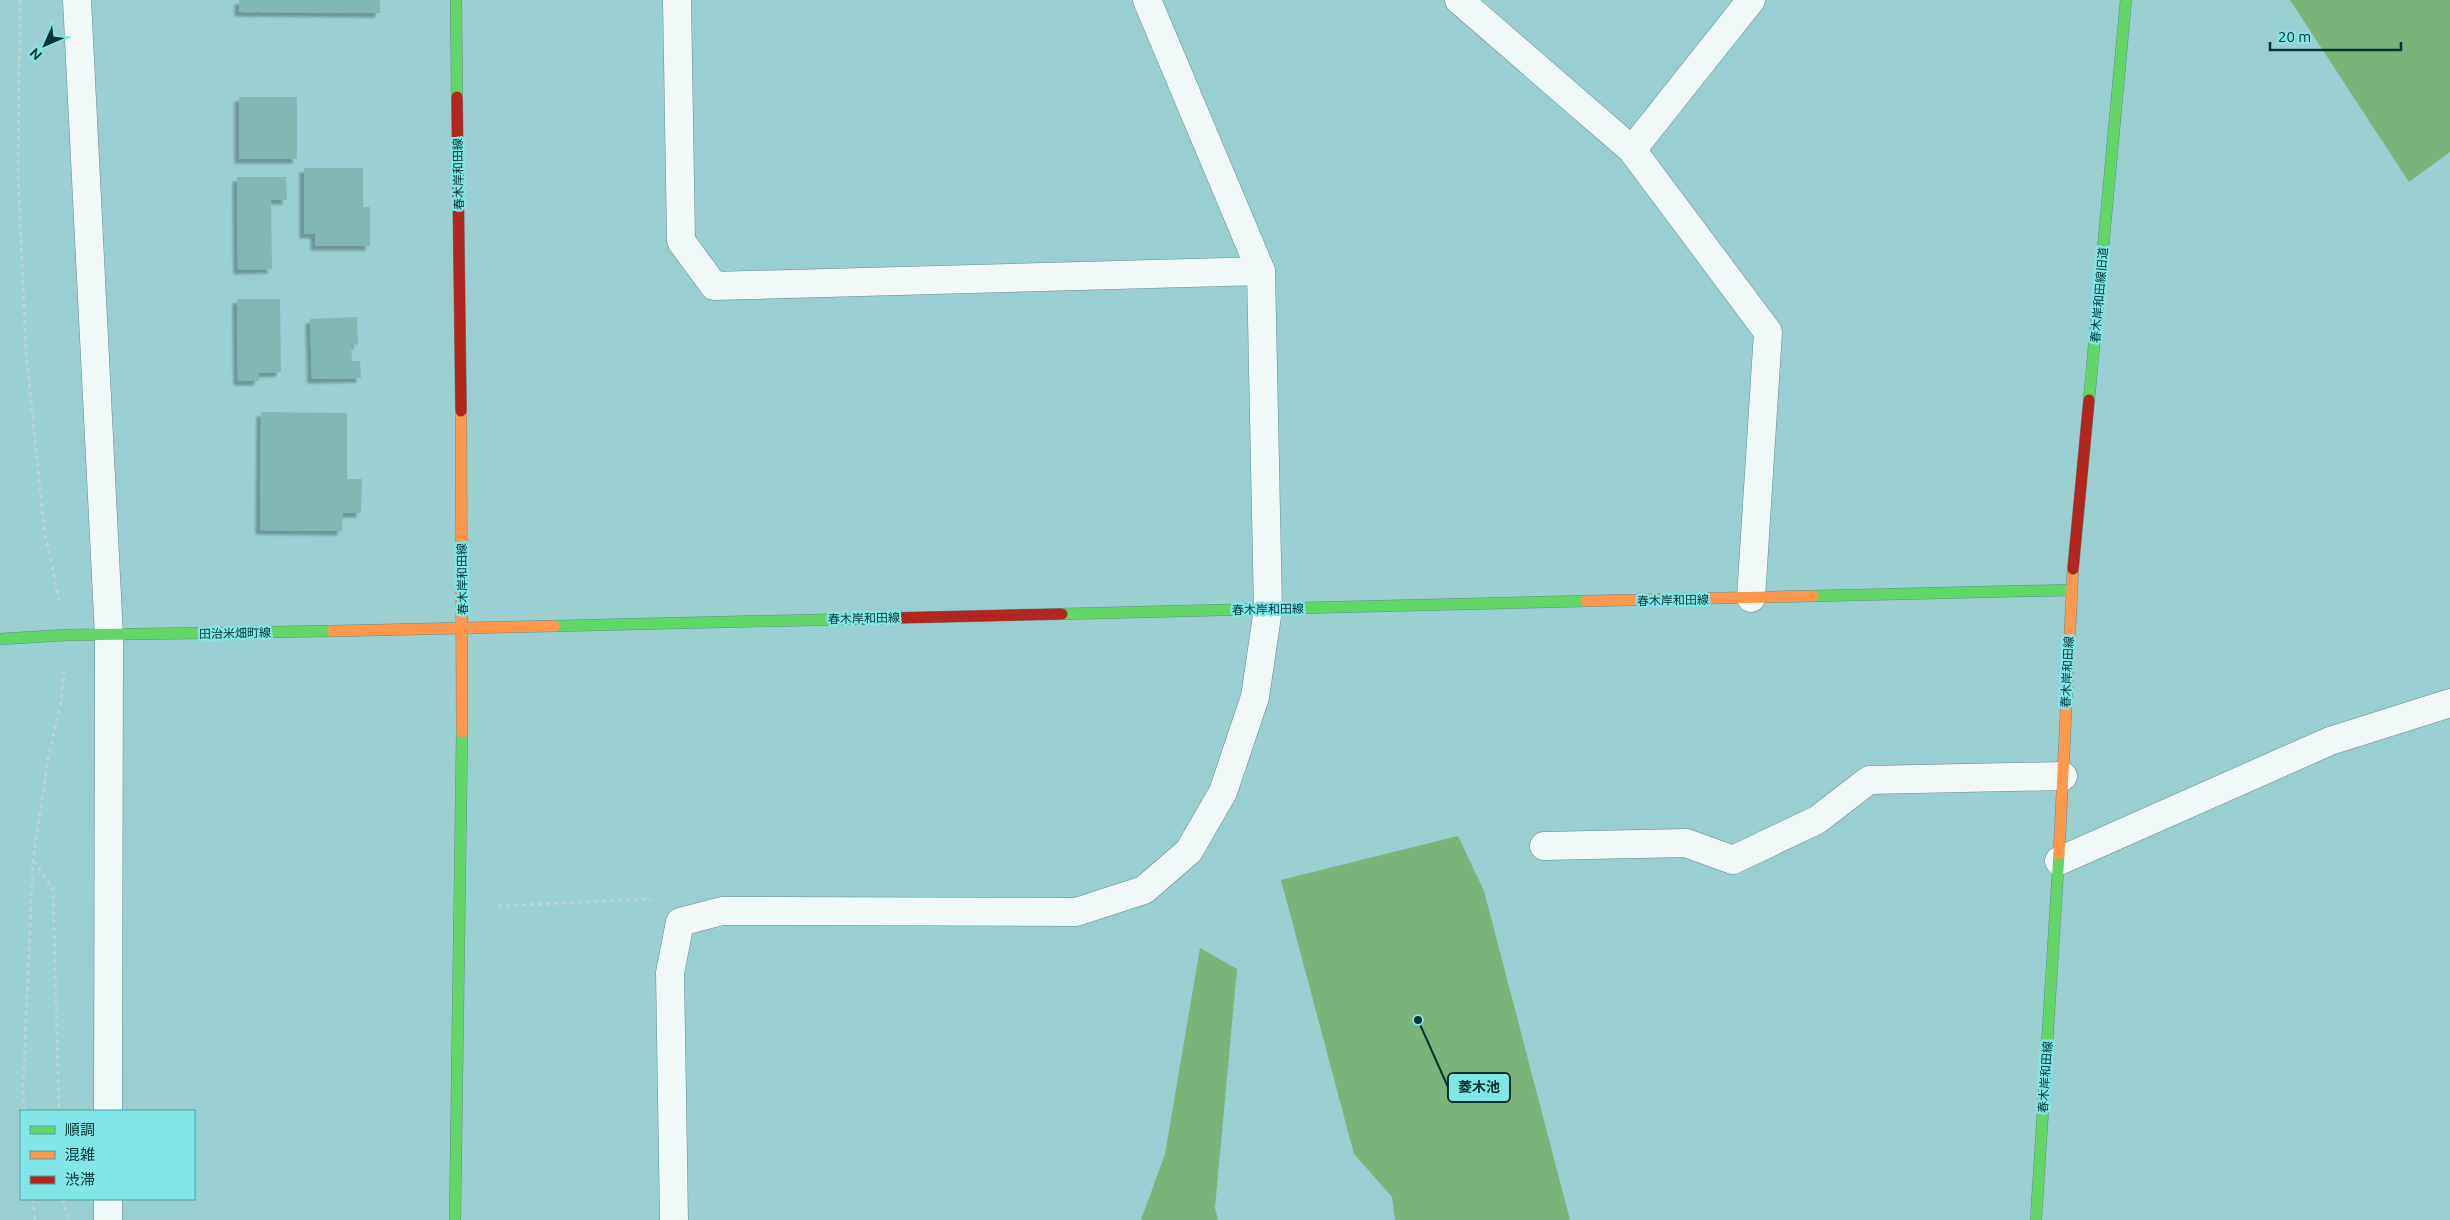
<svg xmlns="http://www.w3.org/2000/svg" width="2450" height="1220" viewBox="0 0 2450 1220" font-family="Ubuntu,'Noto Sans JP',sans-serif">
	<defs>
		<filter id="shadow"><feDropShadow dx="-4.5" dy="4.5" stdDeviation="1" flood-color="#0004"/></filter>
	</defs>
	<rect width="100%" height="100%" fill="#99cfd0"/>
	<path fill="#7bb479" d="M2290 0H2450V152L2409 182Z
		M1458 836 1484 891 1570 1220H1395L1392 1197 1354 1154 1281 880Z
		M1200 948 1237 969 1215 1208 1218 1220H1141L1165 1154Z"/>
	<path fill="#82b8b3" filter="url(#shadow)" d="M239 0H380V13L239 12Z
		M239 97H297V159H239Z
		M304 168H363V207H370V246H315V234H304Z
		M237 177H286L287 200H271L272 269 238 270Z
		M237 299H280L281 372 259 373V381H238Z
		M357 317 358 345 351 344 352 361H360L361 378 312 379 310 319Z
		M261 412 347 413V479H362L361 513H343L342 531 260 530Z"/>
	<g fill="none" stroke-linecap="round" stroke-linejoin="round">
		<defs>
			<path id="street" d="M77 0 109 636 108 1111
				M677 0 681 241 714 286 1261 271
				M1459 0 1632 150 1768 332 1751 598
				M1632 150 1751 0
				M1544 846 1686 843 1733 860 1817 820 1869 780 2063 776
				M2059 861 2330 741 2450 703
				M108 1220V1199
				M674 1220 670 973 680 922 722 911 1076 912 1144 890 1189 851 1223 792 1255 697 1268 609 1261 271 1147 0"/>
			<path id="fast" d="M456 0 457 97
				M2089 400 2126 0
				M1813 596 2071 590
				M1062 614 1586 601
				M554 626 853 619
				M0 639 67 635 332 631
				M455 1220 462 732
				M2036 1220 2059 854"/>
			<path id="slow" d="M461 411 462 732
				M1586 601 1813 596
				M332 631 554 626
				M2059 854 2073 569"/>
			<path id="jam" d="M457 97 461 411
				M2073 569 2089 400
				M853 619 1062 614"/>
		</defs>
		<use href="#street" stroke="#658c8d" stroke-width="29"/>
		<use href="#fast" stroke="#658c8d" stroke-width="12"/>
		<use href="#slow" stroke="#658c8d" stroke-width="12"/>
		<use href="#jam" stroke="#658c8d" stroke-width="12"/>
		<path stroke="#bed1d1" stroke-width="3" stroke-dasharray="4 4" stroke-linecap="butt" d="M20 0 18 174 26 351 44 529 59 600
			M34 861 53 890 59 1111
			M498 906 648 899 651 901
			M24 1111 23 1089 33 860 48 759 61 700 64 672
			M33 1199 35 1220
			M63 1199 68 1220"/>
		<use href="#street" stroke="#f0f8f8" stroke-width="28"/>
		<use href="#fast" stroke="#63d668" stroke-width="11"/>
		<use href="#slow" stroke="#ff974d" stroke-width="11"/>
		<use href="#jam" stroke="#b3261e" stroke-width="11"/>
	</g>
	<g text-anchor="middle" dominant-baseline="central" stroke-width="4.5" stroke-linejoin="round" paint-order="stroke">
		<g font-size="12" fill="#043333" stroke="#82e5e7">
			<text transform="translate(458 174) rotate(-91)">春木岸和田線</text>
			<text transform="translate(2099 295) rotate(-85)">春木岸和田線旧道</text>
			<text transform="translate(462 579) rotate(-91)">春木岸和田線</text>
			<text transform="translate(1673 600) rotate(-1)">春木岸和田線</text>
			<text transform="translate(1268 609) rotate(-1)">春木岸和田線</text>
			<text transform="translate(864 618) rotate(-1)">春木岸和田線</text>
			<text transform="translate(235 633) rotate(-1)">田治米畑町線</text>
			<text transform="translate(2067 672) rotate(-87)">春木岸和田線</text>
			<text transform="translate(2045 1077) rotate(-86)">春木岸和田線</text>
		</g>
	</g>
	<path fill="none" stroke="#043333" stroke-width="2" d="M1418 1020L1448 1087"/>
	<circle fill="#043333" stroke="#82e5e7" stroke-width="2" cx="1418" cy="1020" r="5"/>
	<rect fill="#82e5e7" stroke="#043333" stroke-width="2" x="1448" y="1073" width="62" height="29" rx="5"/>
	<g font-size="14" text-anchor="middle" font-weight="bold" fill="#043333">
		<text x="1479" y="1092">菱木池</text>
	</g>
	<rect x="20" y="1110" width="175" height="90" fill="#82e5e7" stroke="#509e9f"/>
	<rect x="30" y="1126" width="25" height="8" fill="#63d668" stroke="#509e9f"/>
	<text x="65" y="1135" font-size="15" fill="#043333">順調</text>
	<rect x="30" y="1151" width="25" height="8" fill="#ff974d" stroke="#509e9f"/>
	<text x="65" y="1160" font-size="15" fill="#043333">混雑</text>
	<rect x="30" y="1176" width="25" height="8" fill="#b3261e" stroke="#509e9f"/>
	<text x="65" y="1185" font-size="15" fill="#043333">渋滞</text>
	<g transform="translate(45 45) rotate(225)" stroke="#82e5e7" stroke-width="4" paint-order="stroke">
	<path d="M0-4L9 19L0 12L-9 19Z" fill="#043333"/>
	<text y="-8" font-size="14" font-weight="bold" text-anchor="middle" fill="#043333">N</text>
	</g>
	<path d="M2270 42v8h131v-8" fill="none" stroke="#043333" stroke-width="2.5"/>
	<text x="2278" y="42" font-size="15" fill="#043333" stroke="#82e5e7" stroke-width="4" paint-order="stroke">20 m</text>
</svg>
